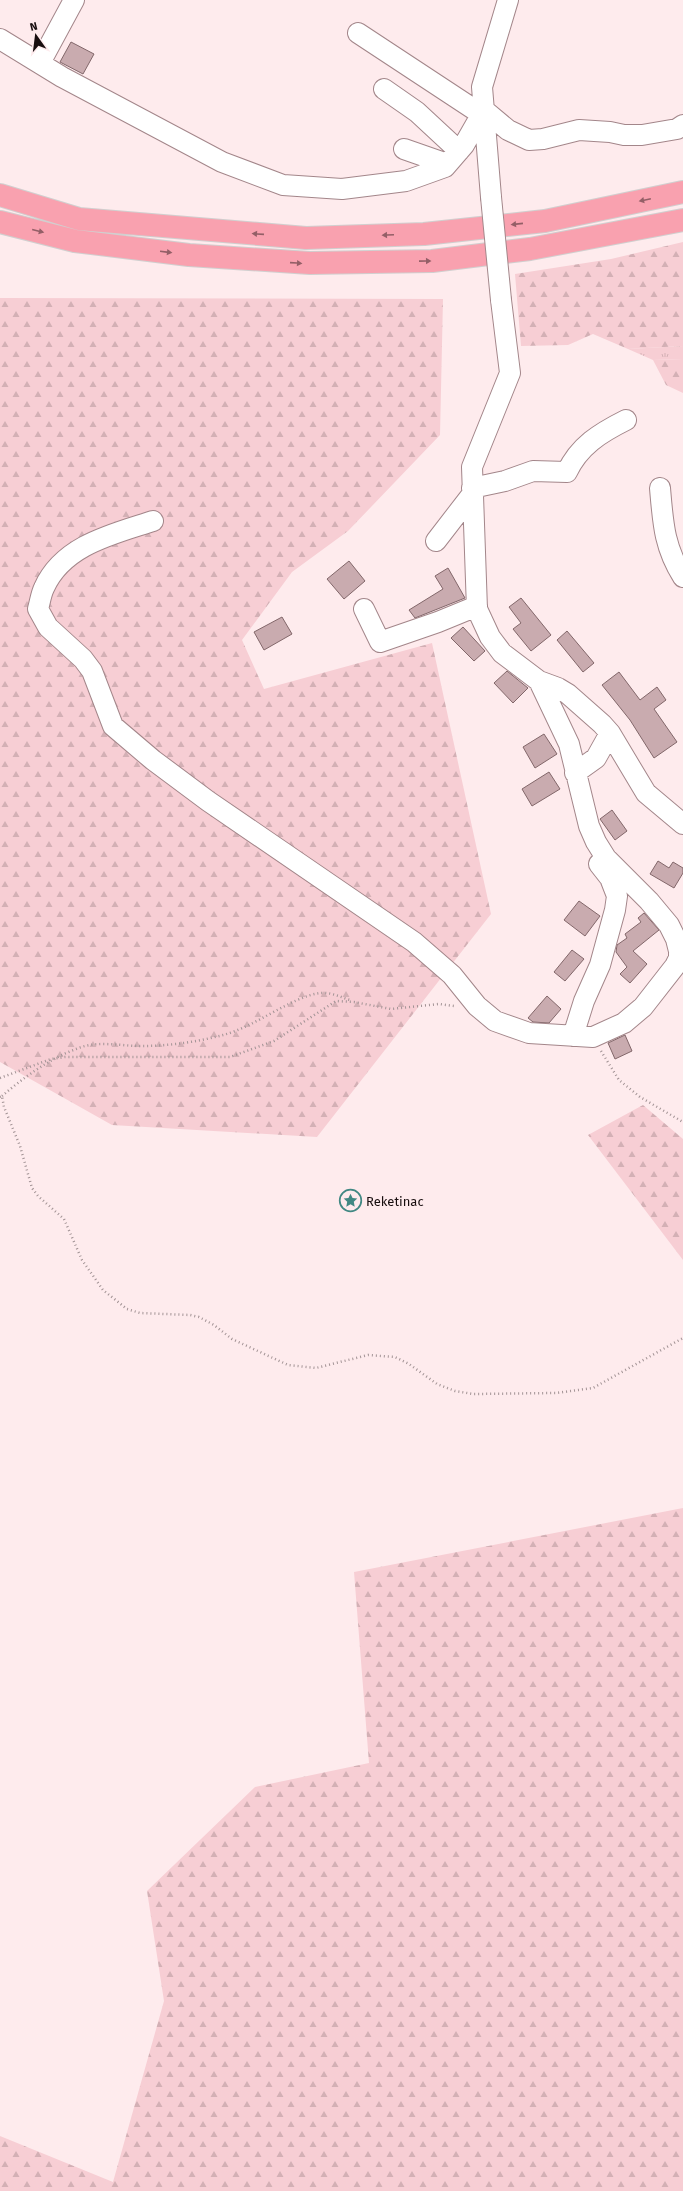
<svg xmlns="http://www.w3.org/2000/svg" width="683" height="2191" viewBox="0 0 683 2191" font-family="'Fira Sans',sans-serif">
	<defs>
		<pattern id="grass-tufts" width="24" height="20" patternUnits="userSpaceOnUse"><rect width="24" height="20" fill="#f7ced4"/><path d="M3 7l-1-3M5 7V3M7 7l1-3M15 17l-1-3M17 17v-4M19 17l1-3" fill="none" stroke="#d3b0b5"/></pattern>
		<pattern id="forest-firs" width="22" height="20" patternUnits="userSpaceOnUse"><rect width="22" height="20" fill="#f7ced4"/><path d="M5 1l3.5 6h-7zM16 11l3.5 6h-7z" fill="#d3b0b5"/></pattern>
	</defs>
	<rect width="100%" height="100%" fill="#feebed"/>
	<path fill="url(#grass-tufts)" d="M683 346V359L653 360 628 349Z"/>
	<path fill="url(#forest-firs)" d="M683 242V346L628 349 593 334 568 345 521 346 515 274 611 259Z
		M0 298 443 299 440 435 348 531 292 572 242 640 264 689 432 643 491 914 317 1137 112 1125 0 1062Z
		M683 359V393L666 385 653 360Z
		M643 1105 683 1139V1260L588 1135Z
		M683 1508V2191H0V2136L113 2182 164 2001 147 1891 255 1787 369 1763 354 1572Z"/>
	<path fill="#c9abaf" stroke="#82676a" d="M71 42 94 54 83 74 60 62Z
		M349 561 365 581 344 599 327 579Z
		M448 568 465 598 415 618 409 610 443 589 435 576Z
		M521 598 551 635 531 651 513 629 521 623 509 607Z
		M282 617 292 634 264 650 254 632Z
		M463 627 485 651 474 661 451 638Z
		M567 631 594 663 583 672 557 640Z
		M507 671 528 688 513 703 494 683Z
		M619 672 640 700 657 687 666 700 654 709 677 742 654 758 630 720 602 685Z
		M544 734 557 754 535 768 523 747Z
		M549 772 560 789 532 806 522 789Z
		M612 810 627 831 615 840 600 819Z
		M658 861 669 868 673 862 683 868V873L674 888 650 874Z
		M579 901 600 916 585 936 564 920Z
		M644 913 659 930 633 951 647 964 630 983 620 974 627 967 616 952 617 945 627 938 625 934 641 922 638 918Z
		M572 950 584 959 565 981 554 972Z
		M547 996 561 1009 549 1023 533 1022 528 1018Z
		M625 1035 632 1051 615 1059 608 1043Z"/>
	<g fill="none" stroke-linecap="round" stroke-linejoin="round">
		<defs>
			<path id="minor" d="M358 33 481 114
				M0 39 62 77 222 162 283 185 342 189 406 181 445 167 464 145 484 110 508 130 529 140 543 139 579 130 610 132 624 135H642L677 129 683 125
				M40 63 74 0
				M384 89 417 112 459 151
				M404 149 447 164
				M491 197 482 87 508 0
				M501 300 510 373 472 467 477 609 490 637 502 653 539 681 558 688 568 694 602 724 610 733 646 793 683 824
				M472 488 505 481 533 471 567 472C579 446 600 433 626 420
				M660 488C663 523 664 547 683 577
				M153 521C113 534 63 545 44 588 41 594 40 602 38 609L48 627 83 659 92 671 113 726 153 760 208 801 414 942 452 975 477 1006 495 1021 529 1033 593 1037 624 1023 643 1007 675 966 679 958V951L676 939 669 925 649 901 606 858 596 842 589 826 569 744 539 681
				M436 541 473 493
				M364 609 380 642 438 622 477 606
				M575 773 596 758 610 733
				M573 1036 584 1001 600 965 615 910 617 896 610 878 599 864"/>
			<path id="highway" d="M0 195 79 219 306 238 424 234 545 221 683 192
				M0 222 75 241 189 255 310 263 432 261 530 249 683 220"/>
		</defs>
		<use href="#minor" stroke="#a3868a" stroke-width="22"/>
		<use href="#highway" stroke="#d1cfcf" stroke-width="24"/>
		<path stroke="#a29395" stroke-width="2.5" stroke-dasharray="1 3" stroke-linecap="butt" d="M601 1051 619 1080 640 1097 683 1122
			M0 1078 51 1059 65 1057H230L274 1041 336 1001 354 1002 391 1009 439 1004 454 1006
			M2 1096C23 1078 49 1059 76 1049 97 1040 119 1046 142 1046 168 1046 197 1042 223 1035 255 1027 291 997 320 993 331 992 340 997 350 1000
			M0 1097 2 1096 4 1107 20 1146 32 1188 38 1196 64 1219 82 1260 103 1290 127 1309 140 1313 190 1315 199 1317 214 1325 232 1339 288 1365 316 1368 368 1355 395 1357 409 1364 437 1384 455 1391 473 1394 556 1393 593 1388 683 1338"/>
		<use href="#minor" stroke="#fff" stroke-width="20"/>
		<use href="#highway" stroke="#f9a1af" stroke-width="22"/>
		<defs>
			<path id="minor-bridge" d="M491 197 501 300"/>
		</defs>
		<use href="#minor-bridge" stroke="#a3868a" stroke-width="22" stroke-linecap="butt"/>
		<use href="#minor-bridge" stroke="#fff" stroke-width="20"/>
	</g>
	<defs><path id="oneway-solid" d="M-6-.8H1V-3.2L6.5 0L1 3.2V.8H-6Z"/></defs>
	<g fill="#945f67">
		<use href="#oneway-solid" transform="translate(645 200) rotate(168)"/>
		<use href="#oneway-solid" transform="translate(517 224) rotate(174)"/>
		<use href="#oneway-solid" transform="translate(38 231) rotate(14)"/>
		<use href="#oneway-solid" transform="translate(258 234) rotate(-176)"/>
		<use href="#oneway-solid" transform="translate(388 235) rotate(178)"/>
		<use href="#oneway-solid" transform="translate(166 252) rotate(7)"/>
		<use href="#oneway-solid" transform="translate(425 261) rotate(-1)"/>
		<use href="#oneway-solid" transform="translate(296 263) rotate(4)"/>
	</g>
	<defs>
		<symbol id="sight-ring" viewBox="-11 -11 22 22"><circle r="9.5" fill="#feebed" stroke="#418883" stroke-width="1.5"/><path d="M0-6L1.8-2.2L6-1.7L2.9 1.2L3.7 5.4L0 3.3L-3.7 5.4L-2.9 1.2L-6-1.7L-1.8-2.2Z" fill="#418883"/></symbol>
	</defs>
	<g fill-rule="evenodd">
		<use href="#sight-ring" x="338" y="1188" width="25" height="25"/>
	</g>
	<g text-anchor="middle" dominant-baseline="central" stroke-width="4" stroke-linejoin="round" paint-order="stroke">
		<g font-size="13" fill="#180e0f" stroke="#feebed" text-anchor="start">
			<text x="366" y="1201">Reketinac</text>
		</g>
	</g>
	<g transform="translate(36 36) rotate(346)" stroke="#feebed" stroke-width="3" paint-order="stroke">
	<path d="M0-3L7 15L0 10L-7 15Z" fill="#180e0f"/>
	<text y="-6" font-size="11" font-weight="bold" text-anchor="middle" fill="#180e0f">N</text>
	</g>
</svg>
